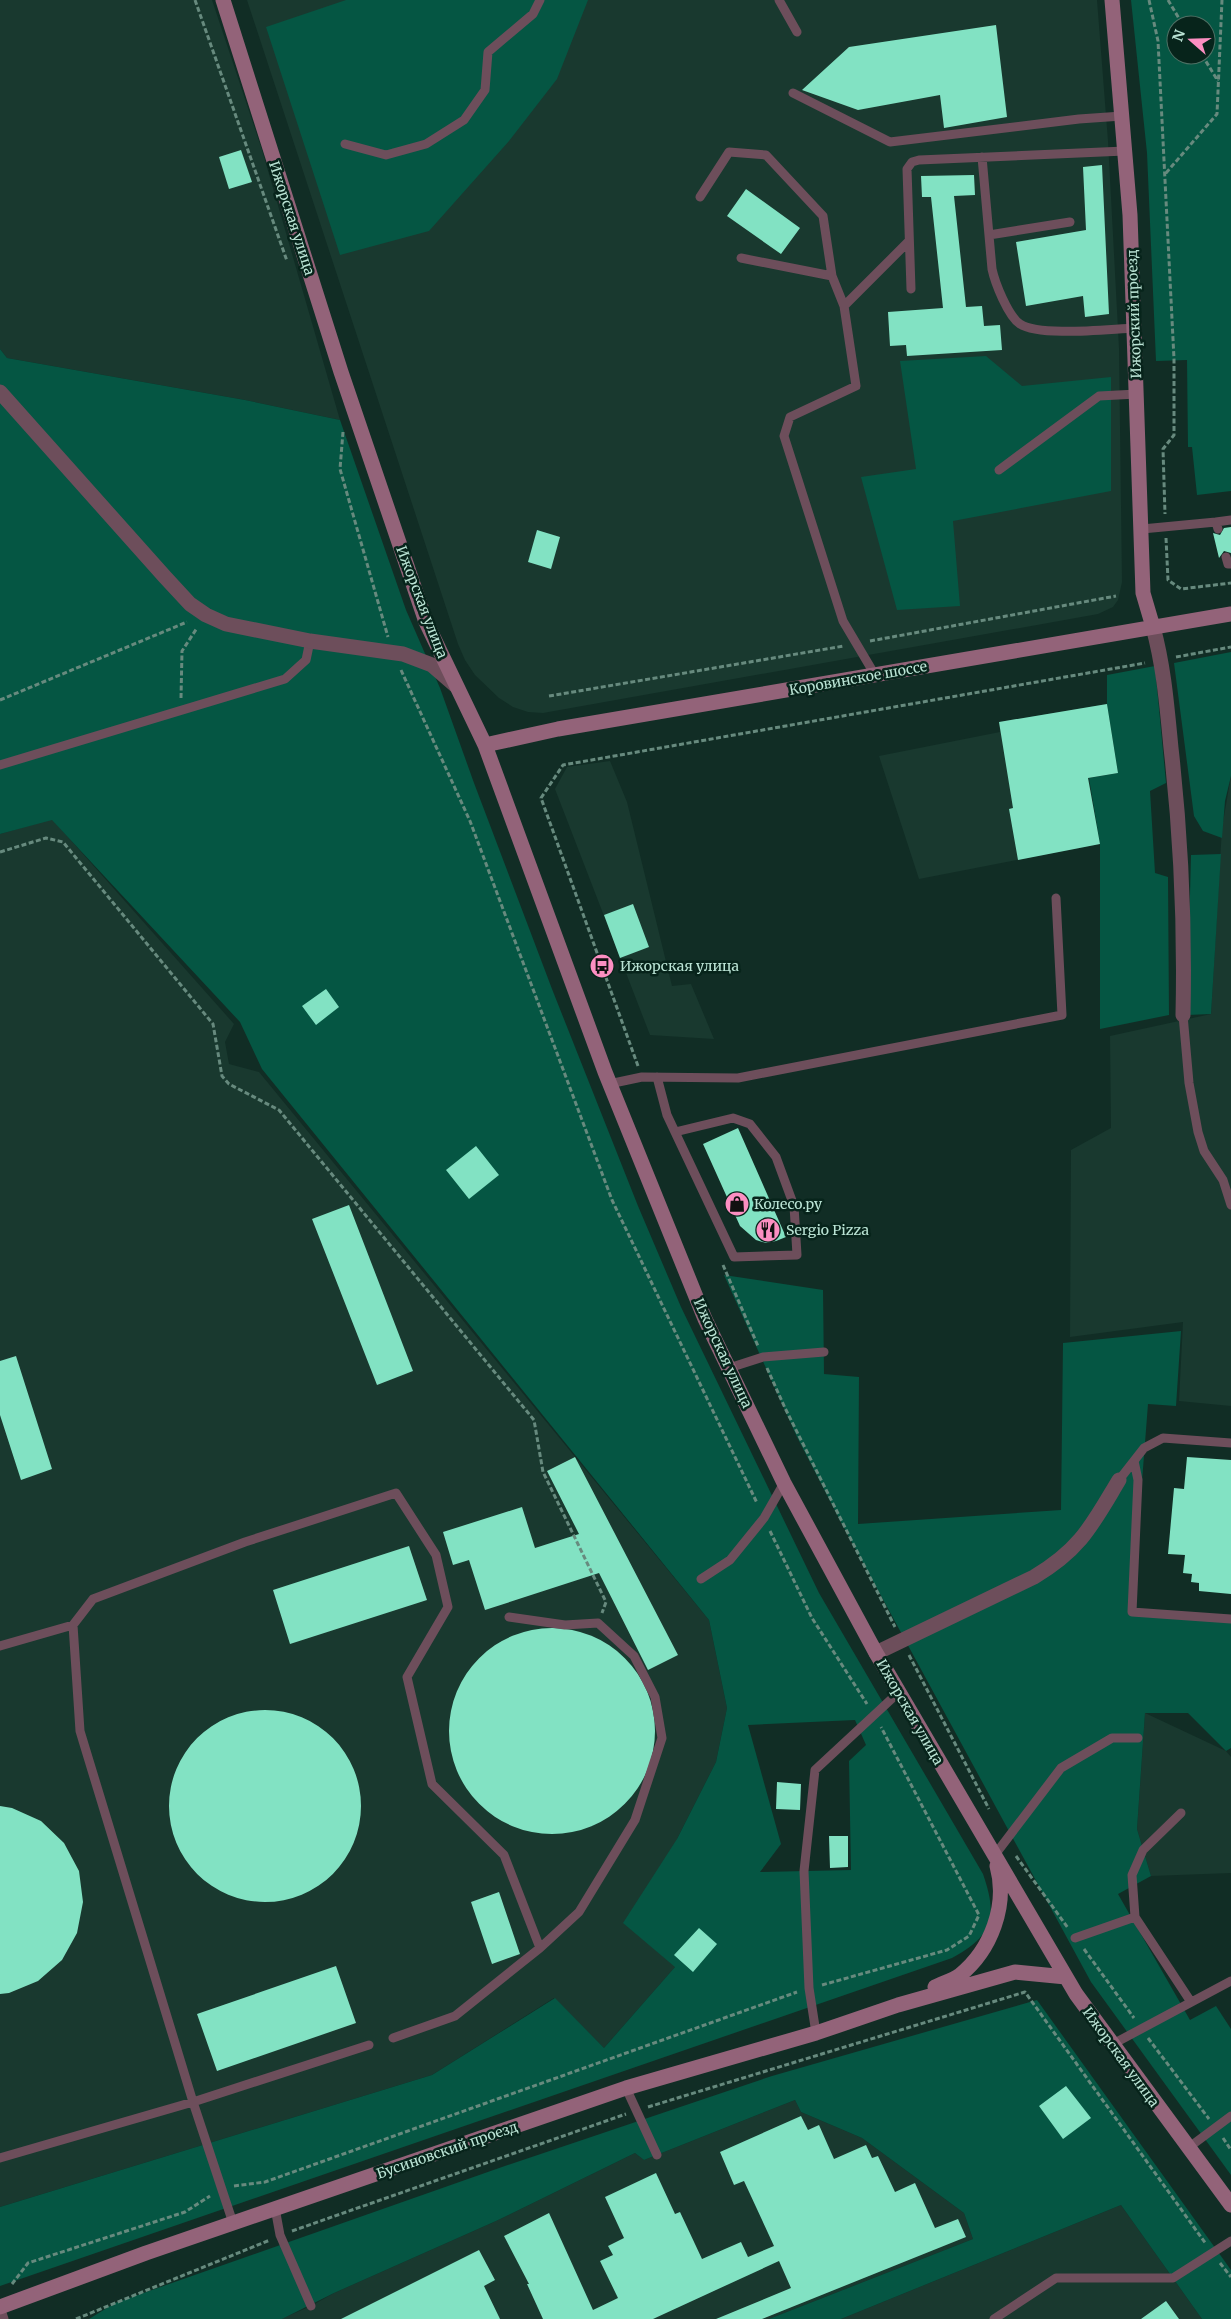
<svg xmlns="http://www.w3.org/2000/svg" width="1231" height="2319" viewBox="0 0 1231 2319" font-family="Merriweather,serif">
	<rect width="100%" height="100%" fill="#112d25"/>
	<path fill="#19392f" d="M0 0H212L262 150 340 420 245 400 7 358 0 349Z
		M247 0H1097L1108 141 1119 348 1122 582 1118 600 1113 607 1098 614 543 713 528 712 513 707 499 698 475 675 465 660 458 644Z
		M1107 704 1118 773 1089 778 1100 844 919 879 879 756 1000 732 999 722Z
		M610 761 627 802 672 986 691 984 714 1039 650 1035 555 789 567 767Z
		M1231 776V1406L1179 1401 1183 1322 1070 1337 1071 1150 1111 1128 1110 1036 1211 1014 1222 828Z
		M52 819 234 1024 225 1042 229 1064 259 1072 709 1620 727 1708 716 1762 677 1839 675 1967 604 2048 554 1998 432 2075 0 2207V834Z
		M1145 1713 1226 1751 1231 1757V1873L1151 1876 1137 1829Z
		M795 2100 801 2112 862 2138 964 2213 973 2239 769 2319H281L311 2306 334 2293 496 2221 635 2153 644 2160Z
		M1121 2205 1202 2319H841Z"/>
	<path fill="#055643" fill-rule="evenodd" d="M346 0H588L557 79 509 141 429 231 340 255 266 27Z
		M1131 0H1231V491L1197 495 1192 447H1188L1187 360 1156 361 1147 153ZM1176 25H1206V55H1176Z
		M0 349 7 358 245 400 340 420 406 610 440 688 474 783 552 989 638 1206 681 1307 819 1593 983 1874C998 1917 993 1936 952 1958L0 2286V2207L432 2075 555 1998 604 2048 675 1967 623 1923 677 1839 716 1762 727 1708 709 1620 262 1069 240 1022 52 820 0 834ZM855 1720 866 1745 849 1761 851 1870 760 1872 781 1844 748 1725Z
		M986 356 1022 386 1111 377V491L953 521 960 606 897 610 861 477 916 469 900 361Z
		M1231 652V776L1225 801 1222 838 1203 831 1194 816 1174 663Z
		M1155 666 1166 783 1150 791 1155 873 1168 877 1169 1015 1100 1029V844L1089 778 1118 773 1107 704V675Z
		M1221 854 1211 1014 1187 1015 1191 855Z
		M724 1275 823 1290 824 1374 859 1377 858 1524 1061 1510 1063 1343 1181 1331 1176 1406 1148 1404 1132 1611 1231 1619V1748L1226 1751 1188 1713H1145L1137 1829 1151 1876 1118 1894 1190 2020 1216 2006 1231 2029V2175L1091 1982 842 1524 797 1437Z
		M1037 2000 1231 2270V2319H1202L1121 2205 841 2319H769L973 2239 964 2213 862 2138 801 2112 795 2100 644 2160 635 2153 496 2221 334 2293 282 2319H89L115 2303 502 2167 772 2076Z"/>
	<path fill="#82e2c3" d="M996 25 1007 117 944 128 940 95 858 110 802 90 849 47Z
		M241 150 252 182 229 189 219 157Z
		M1102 165 1109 314 1085 317 1083 296 1026 306 1016 242 1086 230 1083 167Z
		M974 175 975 195 954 196 966 307 982 306 984 326 1000 325 1002 350 907 356 906 345 890 346 888 312 943 308 931 197H922L921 176Z
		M746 189 800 228 781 254 727 216Z
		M1231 527V553L1224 551 1219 558 1213 533 1220 535 1224 528Z
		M537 530 560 537 551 569 528 562Z
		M1107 704 1118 773 1088 778 1100 844 1018 860 1009 809 1013 808 999 722Z
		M633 904 649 947 620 958 604 915Z
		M326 989 339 1007 316 1025 302 1006Z
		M738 1128 786 1237 776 1241 766 1243 756 1240 740 1226 703 1144Z
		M476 1146 499 1175 469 1199 446 1170Z
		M349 1205 413 1371 377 1385 312 1219Z
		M16 1356 52 1469 21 1480 0 1415V1361Z
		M575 1457 678 1655 648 1670 599 1573 485 1610 469 1560 453 1565 443 1532 522 1507 535 1548 579 1534 547 1471Z
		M1187 1457 1231 1460V1594L1199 1591V1583L1191 1582 1192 1574 1183 1573 1185 1555 1168 1554 1174 1488 1184 1489Z
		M409 1546 427 1600 290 1644 273 1590Z
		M449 1731a103 103 0 1 1 206 0a103 103 0 1 1-206 0Z
		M169 1806a96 96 0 1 1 192 0a96 96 0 1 1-192 0Z
		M777 1782 801 1784 800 1810 776 1809Z
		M0 1806 12 1808 41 1821 64 1843 79 1871 83 1902 77 1933 62 1960 38 1981 9 1993 0 1994Z
		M829 1836H848V1867L830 1868Z
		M499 1892 520 1954 492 1964 471 1902Z
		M699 1928 717 1944 693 1972 674 1955Z
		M336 1966 356 2023 217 2071 197 2014Z
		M1066 2086 1091 2118 1063 2139 1039 2106Z
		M801 2116 808 2130 819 2125 834 2159 866 2145 872 2158 878 2156 895 2192 915 2183 935 2228 958 2219 966 2237 762 2319H716L791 2288 779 2261 653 2319H543L527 2284H529L504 2236 549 2213 593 2310 618 2298 600 2261 613 2255 608 2246 624 2238 605 2197 656 2173 675 2214 680 2212 702 2259 741 2242 748 2257 774 2246 744 2181 734 2185 720 2152Z
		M479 2250 495 2280 484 2286 500 2319H341Z
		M1166 2301 1179 2319H1141Z"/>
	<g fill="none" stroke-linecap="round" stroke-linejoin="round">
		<path stroke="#678a7e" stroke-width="3" stroke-dasharray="5 2.5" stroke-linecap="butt" d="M195 0 287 261
			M1149 0 1158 41 1174 359V435L1163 449 1165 514
			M1168 0 1183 25
			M1202 55 1218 81
			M1166 173 1217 114 1222 0
			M343 432 340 469 388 637
			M1166 538 1168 580 1181 589 1231 583
			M870 641 1116 596
			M1176 657 1231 647
			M401 670 470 821 612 1200 757 1503
			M549 696 844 646
			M181 698 182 651 197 628
			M0 700 187 622
			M0 852 46 838 63 842 213 1024 222 1076 229 1084 279 1110 534 1420 543 1472 606 1602 602 1613
			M638 1066 541 798 563 765 1145 663
			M723 1265 758 1346
			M767 1368 785 1408 895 1627
			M770 1531 812 1618 867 1704
			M909 1655 989 1809
			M1016 1856 1068 1928
			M1084 1949 1134 2018
			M822 1985 947 1950 969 1936 979 1915 881 1727
			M1148 2038 1209 2119
			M648 2107 1025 1992 1206 2244
			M1223 2138 1231 2150
			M234 2186 265 2182 797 1992
			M292 2231 626 2114
			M1220 2263 1231 2277
			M12 2284 28 2263 185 2212 210 2196
			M76 2319 270 2240"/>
		<path stroke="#6d4e5b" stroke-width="9" d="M779 0 797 32
			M793 93 890 142 1079 119 1122 116
			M345 144 386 155 426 144 464 120 485 90 488 52 533 14 540 0
			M982 157 992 269C995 283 1008 316 1020 324 1040 337 1108 329 1135 328
			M700 197 729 152 766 155 823 216 832 276
			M989 235 1070 222
			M741 258 832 276 844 306
			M911 289 907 169 912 162 919 160 1125 151
			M999 470 1099 396 1137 394
			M1216 522 1231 520
			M1142 529 1216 522 1218 529
			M1226 557 1228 564H1231
			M875 675 843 621 784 436 790 417 856 386 844 306 909 241
			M0 765 285 679 306 660 310 641
			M1183 1015 1189 1083 1198 1132 1204 1151 1223 1180 1231 1205
			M657 1077 667 1115 675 1132 734 1257 797 1255 794 1206 776 1157 750 1124 733 1118 675 1132
			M609 1084 642 1077 738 1078 1062 1015 1056 898
			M729 1368 763 1357 824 1352
			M1134 1461 1138 1480 1132 1612 1231 1619
			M1119 1480 1144 1448 1163 1438 1231 1443
			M701 1579 730 1560 764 1518 784 1483
			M73 1625 93 1599 245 1542 396 1493 436 1555 448 1607 407 1677 432 1784 504 1855 540 1948 579 1912 635 1820 662 1738 655 1697 634 1656 598 1623 565 1625 509 1617
			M0 1646 73 1625 80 1731 193 2102 0 2158
			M1181 1813 1143 1850 1132 1875 1135 1917 1191 2002
			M994 1856 1061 1768 1112 1738H1138
			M1075 1938 1135 1917
			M816 2033 809 1988 804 1871 815 1770 899 1692
			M393 2038 455 2016 540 1948
			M1111 2045 1231 1981
			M626 2088 657 2155
			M1188 2148 1231 2116
			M275 2208 280 2235 311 2306
			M233 2223 193 2102 369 2045
			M0 2307 4 2319
			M994 2319 1056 2278H1173L1231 2241"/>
		<path stroke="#6d4e5b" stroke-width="15" d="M0 392 165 577 190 604 206 615 226 624 310 641 403 654 432 665 455 685
			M1153 627C1164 667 1167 707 1171 748 1181 837 1185 925 1183 1015
			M876 1653 1034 1577C1081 1549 1092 1525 1119 1480"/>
		<path stroke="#936379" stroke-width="15" d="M223 0 341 372 426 622 485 745 605 1072 705 1319 784 1483 876 1653 1076 1994 1231 2205
			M1112 0 1130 215 1143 593 1153 627
			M485 745 558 729 1231 614
			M935 1987C943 1983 953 1980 960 1975 991 1950 1008 1905 997 1866
			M0 2307 146 2253 626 2088 816 2033 898 2005 1015 1972 1066 1977"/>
	</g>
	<defs>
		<symbol id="bus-disc" viewBox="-11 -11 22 22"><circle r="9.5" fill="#fc8fc2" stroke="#07241b"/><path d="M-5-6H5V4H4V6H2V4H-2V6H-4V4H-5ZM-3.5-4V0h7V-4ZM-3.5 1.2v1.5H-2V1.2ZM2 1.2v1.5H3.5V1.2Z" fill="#111"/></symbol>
		<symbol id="shop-disc" viewBox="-11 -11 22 22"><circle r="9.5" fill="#fc8fc2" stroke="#07241b"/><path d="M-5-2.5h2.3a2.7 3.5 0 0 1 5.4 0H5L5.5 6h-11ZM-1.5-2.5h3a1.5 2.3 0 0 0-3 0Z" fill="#111"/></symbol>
		<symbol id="restaurant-disc" viewBox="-11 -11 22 22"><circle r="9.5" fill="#fc8fc2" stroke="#07241b"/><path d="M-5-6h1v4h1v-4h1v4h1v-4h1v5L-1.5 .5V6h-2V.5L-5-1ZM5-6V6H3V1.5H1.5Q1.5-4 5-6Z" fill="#111"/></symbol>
	</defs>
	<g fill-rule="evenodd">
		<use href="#bus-disc" x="588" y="952" width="28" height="28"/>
		<use href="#shop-disc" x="723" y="1190" width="28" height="28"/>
		<use href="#restaurant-disc" x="754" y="1216" width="28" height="28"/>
	</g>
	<g text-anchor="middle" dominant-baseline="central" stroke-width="5" stroke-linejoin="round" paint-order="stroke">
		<g font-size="14" fill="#bbe4d5" stroke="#07241b">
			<text transform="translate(292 218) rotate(72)">Ижорская улица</text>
			<text transform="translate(1134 314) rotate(-92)">Ижорский проезд</text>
			<text transform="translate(422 602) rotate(69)">Ижорская улица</text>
			<text transform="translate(858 678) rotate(-10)">Коровинское шоссе</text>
			<text transform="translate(723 1353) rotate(65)">Ижорская улица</text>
			<text transform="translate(910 1712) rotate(60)">Ижорская улица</text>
			<text transform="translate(1121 2057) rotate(54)">Ижорская улица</text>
			<text transform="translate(447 2150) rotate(-19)">Бусиновский проезд</text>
		</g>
		<g font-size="14" fill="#bbe4d5" stroke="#07241b" text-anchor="start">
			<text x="620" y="966">Ижорская улица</text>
			<text x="754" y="1204">Колесо.ру</text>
			<text x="786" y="1230">Sergio Pizza</text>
		</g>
	</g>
	<g transform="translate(1191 40) rotate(290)"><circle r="24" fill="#07241b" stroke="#4f7165"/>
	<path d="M0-4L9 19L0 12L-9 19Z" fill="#fc8fc2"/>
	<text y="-8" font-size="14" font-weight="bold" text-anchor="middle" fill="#bbe4d5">N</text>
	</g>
</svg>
